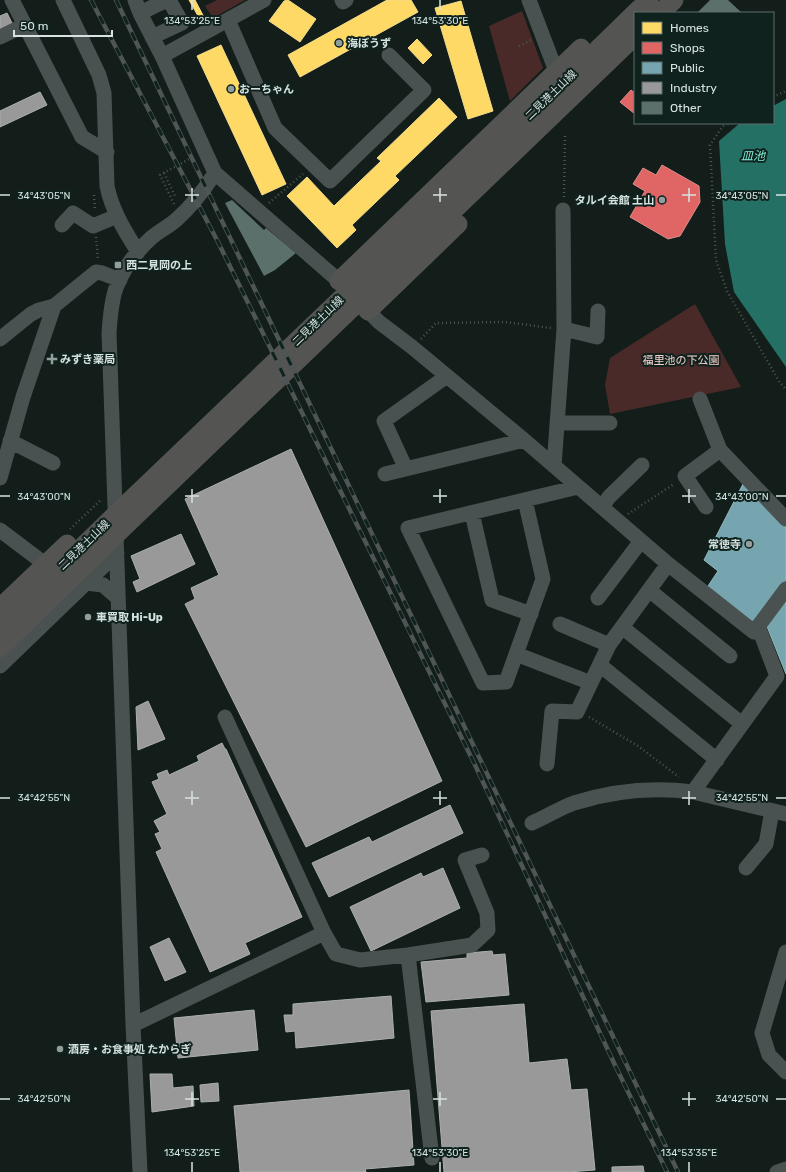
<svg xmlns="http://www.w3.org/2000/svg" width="786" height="1172" viewBox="0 0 786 1172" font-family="Rubik,'Noto Sans JP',sans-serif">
	<rect width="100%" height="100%" fill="#131e1b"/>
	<path fill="#492a28" d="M217 0H245L213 18 205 6Z
		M522 11 543 68 510 101 489 26Z
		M695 304 741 387 610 414 605 385 610 358Z"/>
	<path fill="#247064" d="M786 99V367L734 292 725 244 719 141 740 123H773V106Z"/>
	<path fill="#ffd966" stroke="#f3dc8b" d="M189 0H195L206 21 202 23Z
		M288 0 316 19 300 42 269 21 284 1Z
		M387 0H411L418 12 300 77 288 55Z
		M461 1 493 111 468 119 435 8Z
		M417 39 432 55 423 64 408 48Z
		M221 45 286 184 262 195 197 56Z
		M439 98 457 117 395 176 399 180 352 225 356 230 337 248 287 196 307 177 334 206 381 161 377 158Z"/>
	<path fill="#e06666" stroke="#dd8c8b" d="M631 90 635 93V114L620 102Z
		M662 165 699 186 700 202 680 236 668 239 630 217 645 191 633 184 643 168 656 175Z"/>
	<path fill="#76a5af" stroke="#93b8be" d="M744 482 786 527V580L754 625 706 589 718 571 704 560Z
		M786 597V674L766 624Z"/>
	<path fill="#999" stroke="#acafae" d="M7 13 13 25 0 30V16Z
		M40 92 47 105 0 127V111Z
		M291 449 442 781 306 847 185 604 195 599 191 588 219 575 185 499Z
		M181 534 195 564 137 592 133 582 140 579 131 556Z
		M148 701 165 739 138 750 136 707Z
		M222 743 225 749H226L302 917 245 943 250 954 210 972 156 852 162 849 155 834 160 832 154 821 167 814 152 782 159 779 157 774 167 770 169 775 199 761 197 756Z
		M450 805 463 833 329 897 312 863 369 837 372 842Z
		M443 868 460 908 371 951 350 907 421 873 423 877Z
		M169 938 186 972 165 981 150 947Z
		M492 951 493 955 505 954 509 995 426 1002 421 962 467 958V953Z
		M391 996 394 1038 296 1048 295 1031 286 1032 284 1015H293V1004Z
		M524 1004 529 1063 567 1059 571 1090 587 1089 595 1170 568 1172H444L431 1011Z
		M254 1010 258 1050 178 1058 174 1018Z
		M150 1074H172L173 1088 193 1086 194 1106 152 1112Z
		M218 1083 219 1101 201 1102 200 1085Z
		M409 1090 414 1165 365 1169 366 1172H240L234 1106Z
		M643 1166 644 1172H612V1167Z"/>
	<path fill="#5b6f6b" d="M710 0H728L742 13H697Z
		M232 200 264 230 266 228 296 253 275 270 264 276 225 203Z"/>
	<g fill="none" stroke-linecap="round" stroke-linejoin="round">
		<path stroke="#4d5452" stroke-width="2.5" stroke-dasharray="1 3" stroke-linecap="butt" d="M519 46 531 40
			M773 97 786 91
			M727 123 723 126 710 145 716 260 727 291 780 383 786 389
			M164 173 176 198
			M94 195 95 210
			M564 197 565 135
			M269 203 303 174
			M174 204 160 175 193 157
			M96 237 98 260
			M421 339 436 323 505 322 551 328
			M628 514 674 484
			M70 529 101 500
			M589 717 638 746 679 777"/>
		<path stroke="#495250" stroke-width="15" d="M12 0 82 137 107 152
			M63 0 99 75 104 93 107 186C112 211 125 231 138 252
			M135 0 140 13 162 56 215 173C204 190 191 207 176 220 168 227 159 231 151 238 137 251 123 269 116 288 111 302 110 318 109 333L133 1025 140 1172
			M342 0 343 2 346 0
			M529 0 556 71
			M140 13 167 0
			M228 20 275 128 330 181 424 90 389 55
			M0 37 25 25
			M152 37 182 23 169 0
			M162 56 264 0
			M215 173 339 281 379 322 412 347 524 440 668 564 754 632 786 589
			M563 210 564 329
			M62 225 73 213 93 226 117 216
			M0 339 31 314 39 310 54 306 96 272 102 273 120 280
			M700 399 720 450 786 519
			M557 423H610
			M10 441 53 463
			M554 466 564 329 597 337 598 311
			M406 469 384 421 447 376
			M385 474 524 440
			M0 478 23 397 54 306
			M525 500 543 579 506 682 483 683 408 528 578 487
			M602 507 609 497 642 465
			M706 507 685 476 720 450
			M472 513 492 600 531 614
			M0 530 45 564 55 569
			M79 579 86 583 103 585 118 598
			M649 590 730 656
			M598 598 641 541
			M560 624 609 645
			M622 627 742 724
			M516 654 591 683
			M600 665 717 760
			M0 666 117 553
			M225 717 324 933 336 954 360 960 408 955 472 945 488 930 487 913 465 860 482 855
			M547 764 552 711 577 712 609 645 668 564
			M693 792 777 676 758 626
			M532 823C546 817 560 808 574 803 612 791 654 787 693 792L786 814
			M746 868 766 844 772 811
			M786 952 762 1033 769 1055 786 1072
			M408 955 432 1158
			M133 1025 324 933
			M777 1172 786 1169"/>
		<path stroke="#545552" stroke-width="19" d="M635 13 649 0
			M660 13 674 0
			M339 281 581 48
			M368 311 458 224
			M0 608 67 544
			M0 627 115 515 393 249 635 13
			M0 648 124 527 635 36"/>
		<defs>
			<path id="rail" d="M91 0 218 242 256 319 475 765 614 1063 667 1172
				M116 0 678 1172"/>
		</defs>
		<use href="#rail" stroke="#4e5554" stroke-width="4.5"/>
		<use href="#rail" stroke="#0f221e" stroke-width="3" stroke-dasharray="9" stroke-linecap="butt"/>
	</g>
	<path fill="none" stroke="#d7e3e0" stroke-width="1.5" d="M192 0V10M440 0V10M192 188V202M440 188V202M689 188V202M0 195H10M185 195H199M433 195H447M682 195H696M776 195H786M192 489V503M440 489V503M689 489V503M0 496H10M185 496H199M433 496H447M682 496H696M776 496H786M192 791V805M440 791V805M689 791V805M0 798H10M185 798H199M433 798H447M682 798H696M776 798H786M192 1092V1106M440 1092V1106M689 1092V1106M0 1099H10M185 1099H199M433 1099H447M682 1099H696M776 1099H786M192 1162V1172M440 1162V1172M689 1162V1172"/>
	<g fill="#929e9b" stroke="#0f221e" stroke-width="1.5">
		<circle cx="339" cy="43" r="4"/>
		<circle cx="231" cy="89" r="4"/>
		<circle cx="662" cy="200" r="4"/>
		<rect x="114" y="261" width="8" height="8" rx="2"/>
		<path d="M50 353h4v4h4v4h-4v4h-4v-4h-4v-4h4z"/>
		<circle cx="749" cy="544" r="4"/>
		<circle cx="88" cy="617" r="4"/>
		<circle cx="60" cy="1049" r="4"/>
	</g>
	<g text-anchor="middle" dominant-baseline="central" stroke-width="4" stroke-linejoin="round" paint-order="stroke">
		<g font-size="11" font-weight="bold" fill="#d7e3e0" stroke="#0f221e" text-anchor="start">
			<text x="347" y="43">海ぼうず</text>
			<text x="239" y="89">おーちゃん</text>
			<text x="654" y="200" text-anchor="end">タルイ会館 土山</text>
			<text x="126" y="265">西二見岡の上</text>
			<text x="60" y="359">みずき薬局</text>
			<text x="741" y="544" text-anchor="end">常徳寺</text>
			<text x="96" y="617">車買取 Hi-Up</text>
			<text x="68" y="1049">酒房・お食事処 たからぎ</text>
		</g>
		<g font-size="11" fill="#d7e3e0" stroke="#0f221e">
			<text transform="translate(551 95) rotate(-44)">二見港土山線</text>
			<text transform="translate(318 321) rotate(-44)">二見港土山線</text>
			<text transform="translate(84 545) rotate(-44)">二見港土山線</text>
		</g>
		<g font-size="11" fill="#f6d0cc" stroke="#0f221e">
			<text x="681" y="360">福里池の下公園</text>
		</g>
		<g font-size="12" font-style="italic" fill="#7cf0db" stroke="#0f221e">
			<text x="753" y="156">皿池</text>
		</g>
	</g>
	<g font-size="10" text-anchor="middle" fill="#d7e3e0" stroke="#0f221e" stroke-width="4" stroke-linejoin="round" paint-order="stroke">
		<text x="192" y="24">134°53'25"E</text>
		<text x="440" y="24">134°53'30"E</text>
		<text x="44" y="199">34°43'05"N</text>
		<text x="742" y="199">34°43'05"N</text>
		<text x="44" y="500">34°43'00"N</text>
		<text x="742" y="500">34°43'00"N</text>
		<text x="44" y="801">34°42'55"N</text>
		<text x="742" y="801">34°42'55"N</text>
		<text x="44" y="1102">34°42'50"N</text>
		<text x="742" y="1102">34°42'50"N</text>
		<text x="192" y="1156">134°53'25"E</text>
		<text x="440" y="1156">134°53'30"E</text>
		<text x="689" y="1156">134°53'35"E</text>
	</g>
	<rect x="634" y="12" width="140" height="112" fill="#0f221e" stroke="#5f6f6c"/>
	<rect x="642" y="22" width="20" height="12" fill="#ffd966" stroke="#5f6f6c"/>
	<text x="670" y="32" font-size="12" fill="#d7e3e0">Homes</text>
	<rect x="642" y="42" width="20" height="12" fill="#e06666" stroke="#5f6f6c"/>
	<text x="670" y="52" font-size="12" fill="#d7e3e0">Shops</text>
	<rect x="642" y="62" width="20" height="12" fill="#76a5af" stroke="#5f6f6c"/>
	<text x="670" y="72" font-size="12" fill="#d7e3e0">Public</text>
	<rect x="642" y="82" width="20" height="12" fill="#999999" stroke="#5f6f6c"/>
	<text x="670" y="92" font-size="12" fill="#d7e3e0">Industry</text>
	<rect x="642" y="102" width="20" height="12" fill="#5b6f6b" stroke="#5f6f6c"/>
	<text x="670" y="112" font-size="12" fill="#d7e3e0">Other</text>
	<path d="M14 30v6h98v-6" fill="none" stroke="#d7e3e0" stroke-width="2"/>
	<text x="20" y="30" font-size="12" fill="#d7e3e0" stroke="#0f221e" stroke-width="3" paint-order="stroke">50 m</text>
</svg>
